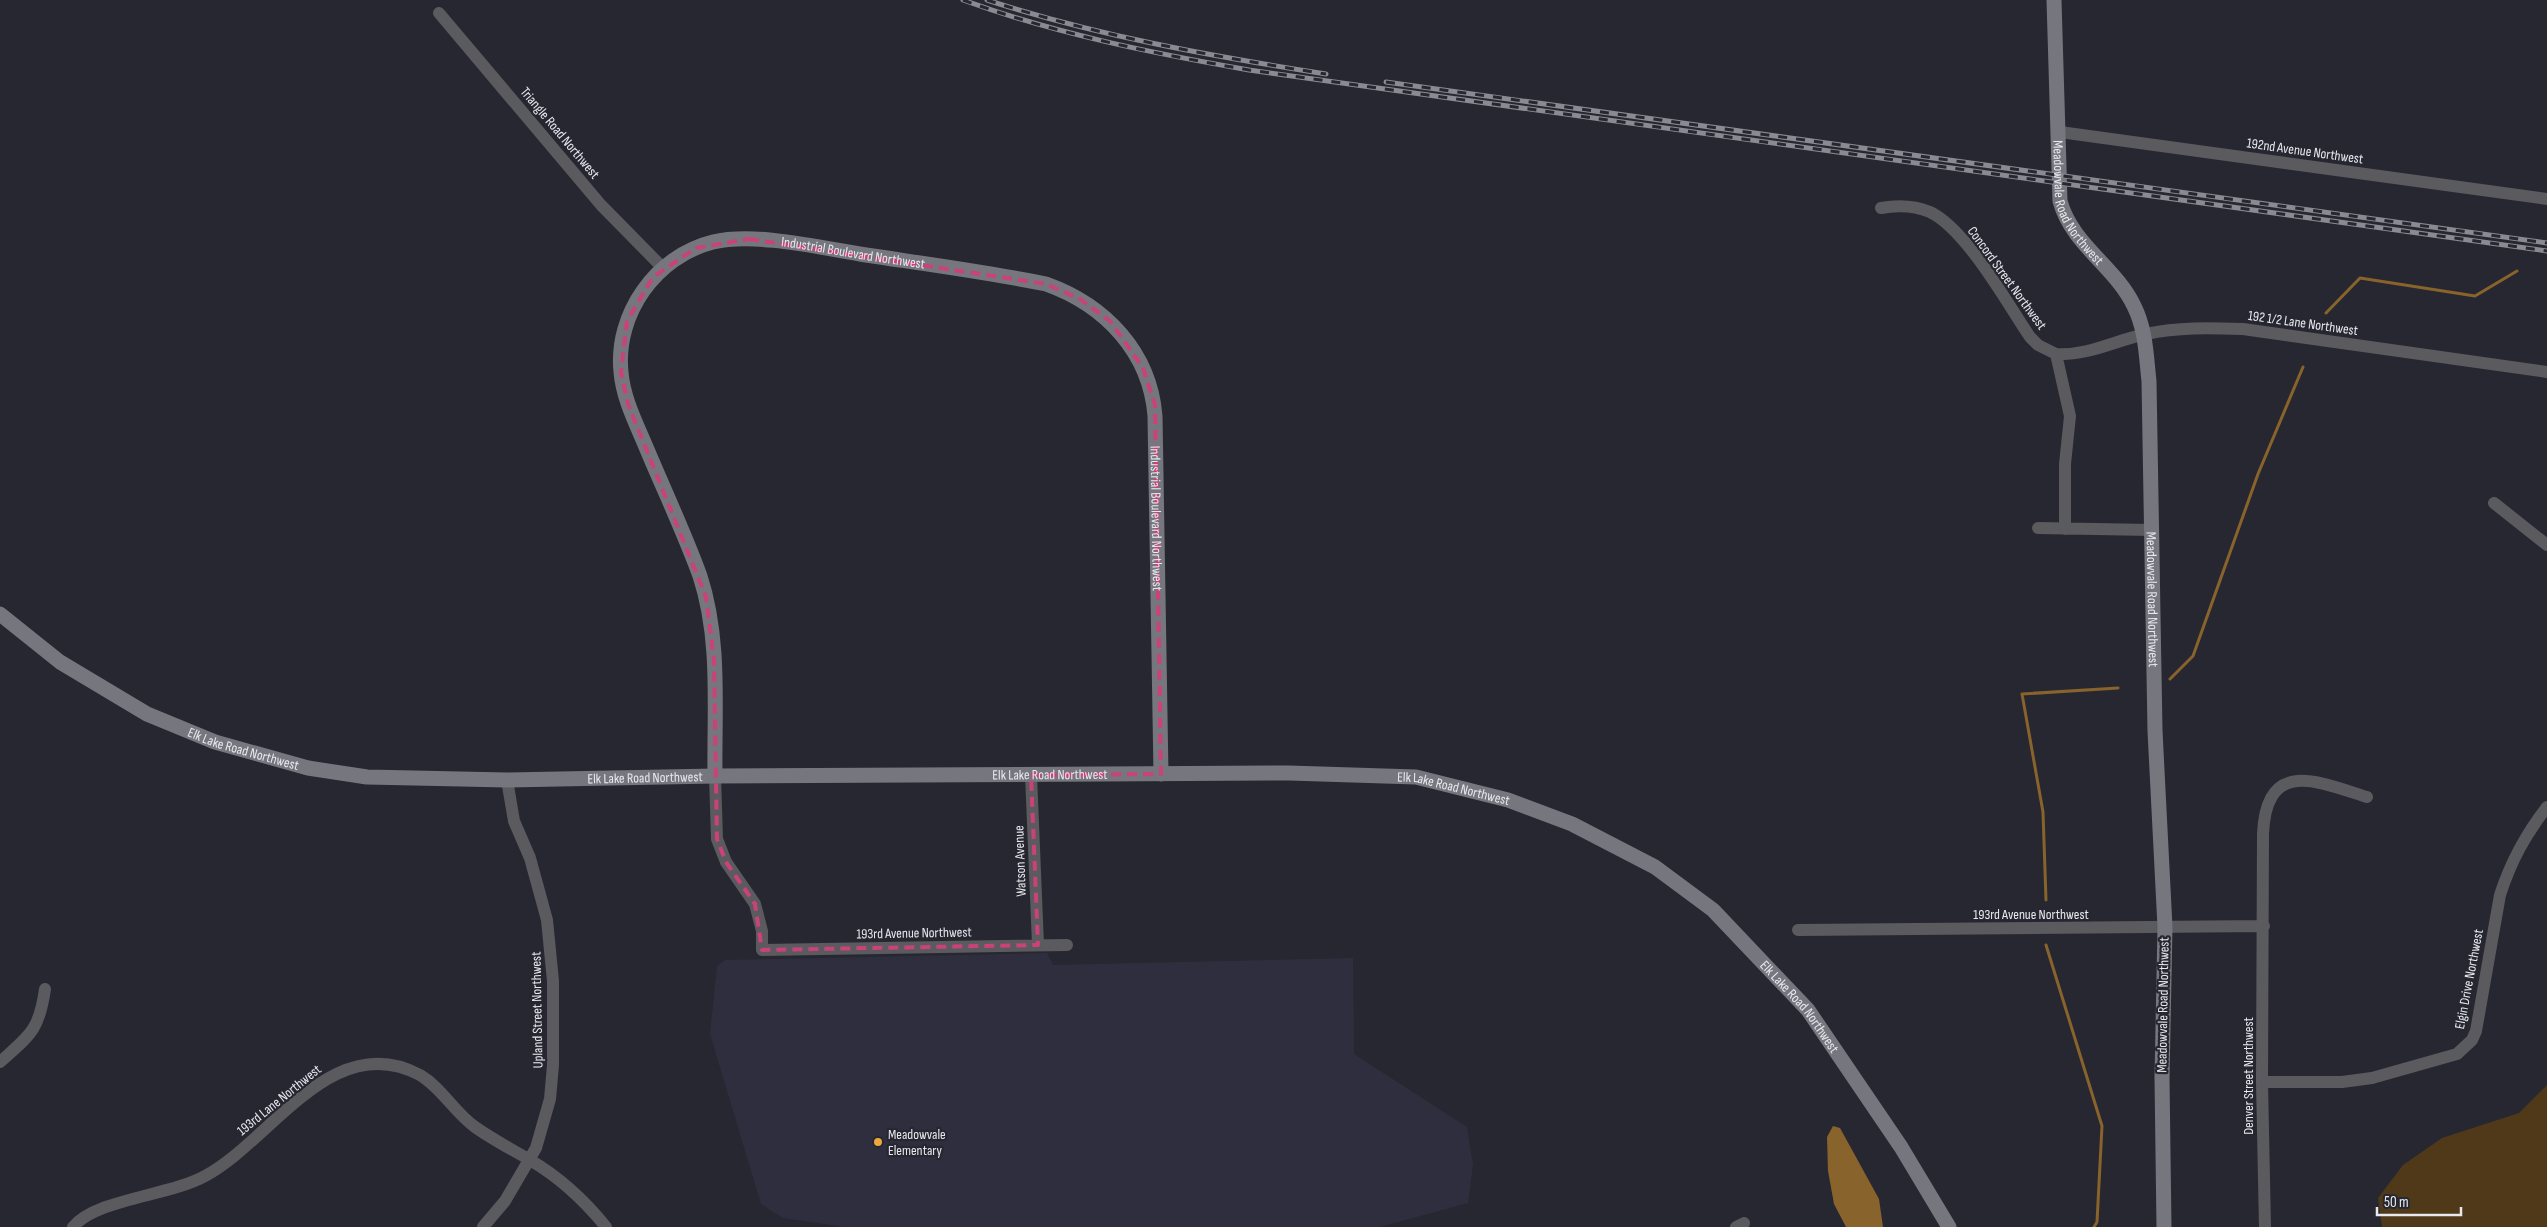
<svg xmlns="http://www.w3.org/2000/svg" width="2547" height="1227" viewBox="0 0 2547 1227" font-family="'Sofia Sans Condensed',sans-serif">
	<rect width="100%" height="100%" fill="#272731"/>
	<path fill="#2f2e3e" d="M1047 953 1053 965 1353 958 1354 1054 1467 1127 1473 1165 1468 1203 1380 1227H844L783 1218 761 1204 710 1034 717 966 725 960Z"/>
	<path fill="#4f3919" d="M2547 1085V1227H2382L2378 1198 2403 1165 2442 1138 2519 1113Z"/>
	<path fill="#88632b" d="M1833 1126 1840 1128 1879 1199 1883 1227H1846L1834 1204 1828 1171 1827 1137Z"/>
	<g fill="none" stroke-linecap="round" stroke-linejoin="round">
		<path stroke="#88632b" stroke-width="3" d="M2326 313 2360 278 2475 296 2517 271
			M2170 679 2193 656 2258 474 2303 367
			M2046 900 2043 812 2022 694 2118 688
			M2046 945 2102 1126 2097 1222 2094 1227"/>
		<path stroke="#5a5a5f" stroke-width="12" d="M439 13 601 205 663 268
			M2060 132 2547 199
			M1881 208C1898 205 1913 205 1930 212 1966 229 2007 303 2030 337L2038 345 2056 354 2070 416 2065 464V529
			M2056 354C2088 356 2116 340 2146 334 2179 327 2209 328 2243 329L2547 372
			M2494 503 2547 545
			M2038 528 2152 530
			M1031 775 1038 945
			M715 776 717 839 726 862 755 904 762 931V950L1067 945
			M1798 930 2264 926
			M0 1062C30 1035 39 1031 45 989
			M2262 1082H2342L2372 1078 2457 1054 2472 1040 2476 1031 2500 895C2511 861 2525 835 2547 807
			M73 1227C96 1199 169 1196 205 1176 271 1141 332 1028 420 1075 442 1088 454 1112 475 1127 492 1139 511 1149 530 1160 559 1177 585 1201 606 1227
			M483 1227 505 1201 536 1148 550 1099 553 1065V981L547 920 530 858 514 821 507 780
			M1736 1227 1744 1223
			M2265 1227 2262 1082 2263 834C2266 757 2319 782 2367 797"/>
		<g stroke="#76767e" stroke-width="15">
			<path id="s1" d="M2054 0 2060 201C2072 245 2115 266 2134 306 2146 330 2146 355 2149 381L2155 731 2165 927 2162 1078 2164 1227"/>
			<path id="s2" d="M0 614 60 662 147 714 215 742 308 768 367 777 507 780 715 776 1289 773 1416 777 1508 800 1572 824 1655 867 1713 910 1808 1010 1901 1147 1949 1227"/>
			<path id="s3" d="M715 776C714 710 721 640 700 576 684 532 664 490 646 447 636 423 623 398 621 372 615 314 656 256 713 242 756 232 822 248 866 255 926 264 987 272 1046 284 1105 305 1150 352 1155 416L1161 774"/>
		</g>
		<defs>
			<path id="rail" d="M963 0C1056 34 1152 53 1249 70L2547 251
				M987 0C1098 36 1211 56 1326 74
				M1386 82 2547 243"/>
		</defs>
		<use href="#rail" stroke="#8a8a92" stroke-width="5"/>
		<use href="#rail" stroke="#272731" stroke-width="3" stroke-dasharray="9" stroke-linecap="butt"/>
	</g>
	<path fill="none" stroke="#ca4279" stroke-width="4" stroke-dasharray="10 6" stroke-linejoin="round" d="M749 239 1046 284 1080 299 1110 321 1143 368 1155 405 1161 774 1031 775 1038 945 762 950 755 904 726 862 717 839 714 660 706 597 628 404 621 372 627 321 653 277 696 248Z"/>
	<circle fill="#eda83b" stroke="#272731" stroke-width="2" cx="878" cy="1142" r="5"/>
	<g text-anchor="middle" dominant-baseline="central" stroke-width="4.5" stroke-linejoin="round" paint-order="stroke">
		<g font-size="14" fill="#e8e8ef" stroke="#272731">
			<text transform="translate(560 133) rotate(50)">Triangle Road Northwest</text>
			<text transform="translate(2305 151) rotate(8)">192nd Avenue Northwest</text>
			<text stroke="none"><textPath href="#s1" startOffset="208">Meadowvale Road Northwest</textPath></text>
			<text stroke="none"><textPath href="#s3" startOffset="735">Industrial Boulevard Northwest</textPath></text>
			<text transform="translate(2007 278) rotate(54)">Concord Street Northwest</text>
			<text transform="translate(2303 323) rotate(8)">192 1/2 Lane Northwest</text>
			<text stroke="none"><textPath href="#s3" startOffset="1214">Industrial Boulevard Northwest</textPath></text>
			<text stroke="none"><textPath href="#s1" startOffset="626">Meadowvale Road Northwest</textPath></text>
			<text stroke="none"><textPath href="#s2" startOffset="281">Elk Lake Road Northwest</textPath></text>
			<text stroke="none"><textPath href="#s2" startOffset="1091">Elk Lake Road Northwest</textPath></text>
			<text stroke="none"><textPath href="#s2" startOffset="686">Elk Lake Road Northwest</textPath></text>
			<text stroke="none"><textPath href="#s2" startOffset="1496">Elk Lake Road Northwest</textPath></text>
			<text transform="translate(1020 861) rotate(-92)">Watson Avenue</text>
			<text x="2031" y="914">193rd Avenue Northwest</text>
			<text transform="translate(914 933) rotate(-1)">193rd Avenue Northwest</text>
			<text transform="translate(2469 979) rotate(-79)">Elgin Drive Northwest</text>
			<text transform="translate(2163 1005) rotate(-89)">Meadowvale Road Northwest</text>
			<text stroke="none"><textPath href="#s2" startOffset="1916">Elk Lake Road Northwest</textPath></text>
			<text transform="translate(537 1010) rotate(-91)">Upland Street Northwest</text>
			<text transform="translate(2248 1076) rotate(-90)">Denver Street Northwest</text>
			<text transform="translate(279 1100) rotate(-39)">193rd Lane Northwest</text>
		</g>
		<g font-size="14" fill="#e8e8ef" stroke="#272731" text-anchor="start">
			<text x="888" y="1134">Meadowvale<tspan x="888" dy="16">Elementary</tspan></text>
		</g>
	</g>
	<path d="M2377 1207v8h84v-8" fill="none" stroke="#e8e8ef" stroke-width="2.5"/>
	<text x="2384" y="1207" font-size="15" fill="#e8e8ef" stroke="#272731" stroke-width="4" paint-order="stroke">50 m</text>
</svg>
